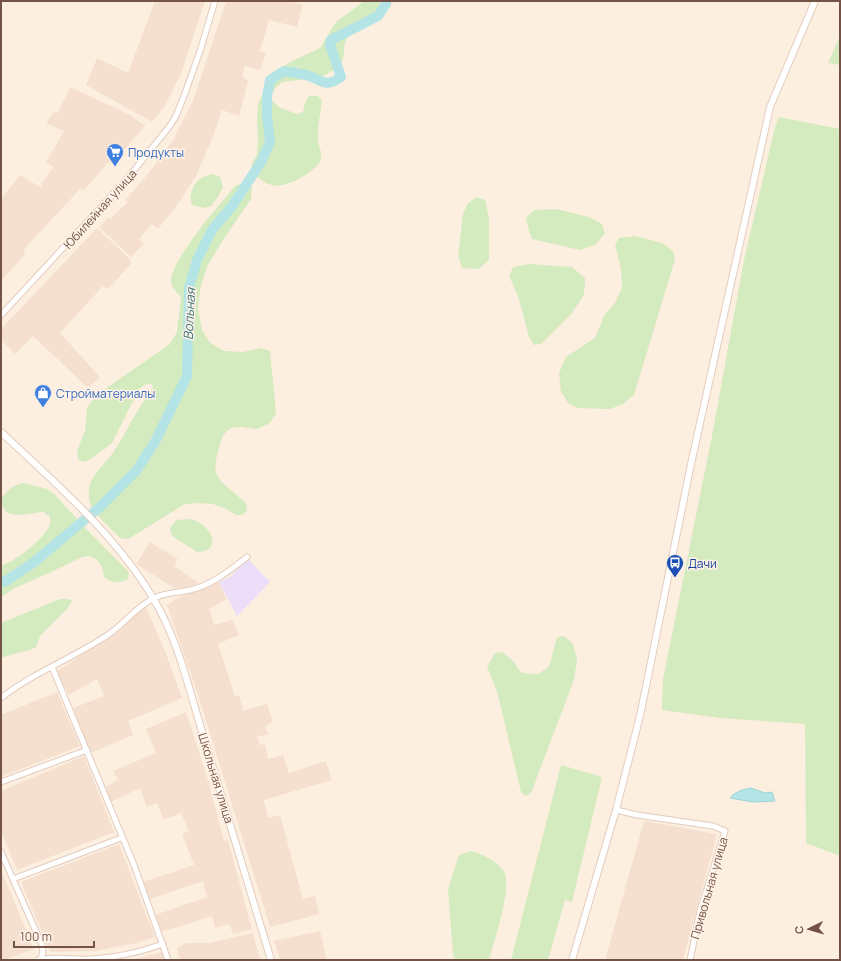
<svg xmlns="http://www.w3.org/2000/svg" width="841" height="961" viewBox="0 0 841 961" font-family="Manrope,sans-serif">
	<rect width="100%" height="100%" fill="#fdefe0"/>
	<path fill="#f5e0cf" d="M155 1H205L181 74 164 107 152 122 86 85 97 58 128 73Z
		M226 1H289L303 5 297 27 269 20 260 51 266 53 260 70 245 66 242 75 248 81 239 116 222 110 214 134 196 176 176 207 158 229 152 224 139 239 144 244 131 257 99 227 108 218 110 219 128 202 125 200 148 174 173 140 193 101Z
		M70 87 130 115 145 126 111 164 109 162 83 191 81 188 23 250 26 253 1 281V199L20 175 40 187 53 167 46 162 64 131 46 123 54 112 58 113Z
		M97 228 130 259 131 264 108 289 103 286 60 333 100 377 90 386H86L33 336 15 354 1 340V329Z
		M150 542 178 559 174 566 199 583 188 587 174 588 136 564Z
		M219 582 227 599 209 609 214 625 232 620 239 635 218 644 235 696 239 695 243 711 267 704 273 722 265 726 268 734 257 737 260 745 265 744 268 759 283 755 289 773 326 761 332 780 264 800 268 818 280 815 303 899 315 896 319 914 270 927 196 689 167 605 177 598Z
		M146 607 165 651 182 698 128 721 133 735 91 753 73 708 104 696 97 679 69 695 57 673 58 670 108 639 124 627 133 615Z
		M57 692 80 746 1 777V715Z
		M186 712 208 780 224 841 228 840 252 929 233 934 229 924 215 928 212 916 162 932 155 915 207 897 203 881 150 899 143 882 194 865 182 834 189 831 181 813 164 820 157 803 147 807 140 788 111 802 105 787 118 780 113 771 156 753 146 729Z
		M84 756 114 832 17 870 1 832V791Z
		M644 821 717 834 683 960H605Z
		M119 844 155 937 137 943 96 951 50 952 21 882Z
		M1 870 34 949 4 960H1Z
		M320 931 327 960H280L274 941Z
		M253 933 260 960H180L177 948 186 943H209Z
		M162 952 164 960H131Z"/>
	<path fill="#ecddf9" d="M248 559 270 582 237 616 219 582 230 577Z"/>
	<path fill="#d4eabf" d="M364 1H380L381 8 354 27 346 40 344 46V55L340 66 322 77 283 82 276 87 271 95 273 102 281 108 297 114 303 112 305 103 309 96H318L322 100C321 113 317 126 318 140 318 147 324 153 320 161 314 173 285 189 272 185 264 183 257 177 252 171V163L257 154 258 140 257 119 258 104 266 86 288 63 320 48 336 22Z
		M840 36V65L828 63Z
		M779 117 840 129V856L806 843 805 724 720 718 662 710 663 679 712 436 744 260 775 127Z
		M213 174 220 177 223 187 218 197 211 206 205 208 192 205C188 195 193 182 203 177 206 175 210 175 213 174Z
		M243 183 252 187 251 199 223 240 208 265 201 285 198 309 202 330 210 343 224 351 243 352 261 348 270 351 276 413 270 423 257 429 241 427 231 428 223 435 217 454 215 471 221 482 246 503 247 511 242 515H236L226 509 213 504 199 503 185 504 128 539 120 538C111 528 90 512 89 498 86 477 104 467 114 451 128 431 136 408 153 389L152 384H146L139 389 112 443 89 460 83 462 78 459 77 451 85 431 87 408 95 396 170 344 177 332 181 298C178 293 172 288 171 282 169 262 221 203 235 186Z
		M477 197 485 200 489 218V260L478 269 462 268 458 256 463 214 468 203Z
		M556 209 589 217 602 224 605 234 595 245 580 250 532 239 529 231 526 218 534 210Z
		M635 236 662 243 673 251 675 259 634 395 623 404 610 409 578 408 568 403 561 392 559 373 566 357 595 338 605 314 615 303 622 288 621 269 615 245 619 238Z
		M529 264 572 267 585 278 584 295 572 313 541 344 534 345 529 337 518 296 509 276 513 267Z
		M23 483 47 489 55 495 90 533 129 572 128 579C119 584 112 583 104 577L102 567 96 559 89 556 82 557 47 574 15 588 1 597V566C15 561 47 538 50 523 51 521 50 519 50 517L44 512C29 512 2 524 1 499 7 491 13 485 23 483Z
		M189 519C192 520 195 520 198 522 207 526 220 542 207 550 204 551 200 552 197 552L172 536 170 528 176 520Z
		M60 599H69L72 601 68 608 40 636 36 647 30 650 14 654 1 658V623Z
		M564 636 573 644 577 659 574 680 531 793 525 796 521 792 497 691 487 667 495 653 502 652 513 661 519 670 523 673 538 674 549 667 557 637Z
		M561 765 602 777 572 902 565 900 548 960H511Z
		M471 851C482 854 495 860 503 870 514 883 494 942 489 960H455L453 954 448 889 459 855Z"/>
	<path fill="#b5e4e6" stroke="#9bd4d9" d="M751 788 765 793 772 792 775 801 753 802 730 798C736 791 742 790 751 788Z"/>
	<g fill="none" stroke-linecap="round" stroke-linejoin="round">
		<path stroke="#b5e4e6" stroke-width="10" d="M1 582 6 581 33 563 101 506 136 471 155 442 187 376 189 288 197 260 212 230 233 205 261 162 270 142 267 115V96L270 80 284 71C292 73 301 73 309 76 324 81 325 88 341 77L330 45 331 40 378 16 386 4V1"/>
		<defs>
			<path id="minor" d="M1 315 127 179 169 127 176 116 184 96 200 51 215 1
				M52 667 134 865 168 960
				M1 698C34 672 74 658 109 634 125 623 136 607 154 598 166 592 177 593 190 590 212 585 229 571 247 557
				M1 782 87 750
				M616 810 637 815 713 826 725 831 700 911 690 960
				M1 852 42 945 43 952 41 959
				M13 879 121 838
				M38 960C55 956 74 960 91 959 115 958 140 952 163 944"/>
			<path id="tertiary" d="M1 432C55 483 114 533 153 598 178 639 189 689 203 735 226 810 248 885 271 960
				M572 960 616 810 640 716 691 464 770 107 815 1"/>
		</defs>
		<use href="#minor" stroke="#e3ccbf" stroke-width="7"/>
		<use href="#tertiary" stroke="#e3ccbf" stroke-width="8"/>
		<use href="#minor" stroke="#fff" stroke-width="5"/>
		<use href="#tertiary" stroke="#fff" stroke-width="6"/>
	</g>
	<defs>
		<symbol id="supermarket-pin" viewBox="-11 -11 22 30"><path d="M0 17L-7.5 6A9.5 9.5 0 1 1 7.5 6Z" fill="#3f7fe0" stroke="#fff3e7"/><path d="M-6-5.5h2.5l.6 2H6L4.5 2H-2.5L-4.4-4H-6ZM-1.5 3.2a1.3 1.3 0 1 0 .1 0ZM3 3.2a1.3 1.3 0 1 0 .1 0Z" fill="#fff"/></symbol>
		<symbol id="shop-pin" viewBox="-11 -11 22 30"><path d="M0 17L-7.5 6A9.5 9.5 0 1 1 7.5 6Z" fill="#3f7fe0" stroke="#fff3e7"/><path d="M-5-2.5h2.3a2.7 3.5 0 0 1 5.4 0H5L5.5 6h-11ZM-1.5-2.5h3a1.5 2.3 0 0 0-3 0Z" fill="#fff"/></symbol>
		<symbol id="bus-pin" viewBox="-11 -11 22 30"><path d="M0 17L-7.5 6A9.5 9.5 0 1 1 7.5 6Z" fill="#1a4fb4" stroke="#fff3e7"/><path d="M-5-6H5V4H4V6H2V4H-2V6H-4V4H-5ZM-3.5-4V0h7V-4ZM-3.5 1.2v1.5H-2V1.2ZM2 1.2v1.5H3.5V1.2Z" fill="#fff"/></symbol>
	</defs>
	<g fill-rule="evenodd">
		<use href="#supermarket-pin" x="105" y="142" width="20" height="27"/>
		<use href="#shop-pin" x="33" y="383" width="20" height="27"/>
		<use href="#bus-pin" x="665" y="553" width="20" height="27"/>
	</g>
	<g text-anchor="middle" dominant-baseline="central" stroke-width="3" stroke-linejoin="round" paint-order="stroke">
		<g font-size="12" fill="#366cbe" stroke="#fff3e7" text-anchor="start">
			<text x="128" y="152">Продукты</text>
			<text x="56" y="393">Стройматериалы</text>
		</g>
		<g font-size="12" fill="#745347" stroke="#fff3e7">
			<text transform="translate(100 209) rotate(-48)">Юбилейная улица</text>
			<text transform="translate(216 778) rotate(73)">Школьная улица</text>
			<text transform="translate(709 888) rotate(-74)">Привольная улица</text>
		</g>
		<g font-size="12" fill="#164399" stroke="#fff3e7" text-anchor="start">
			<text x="688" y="563">Дачи</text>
		</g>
		<g font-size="13" font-style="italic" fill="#3a767b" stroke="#fff3e7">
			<text transform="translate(189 314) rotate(-87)">Вольная</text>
		</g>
	</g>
	<rect width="841" height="961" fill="none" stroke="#745347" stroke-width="4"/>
	<g transform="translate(809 929) rotate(265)" stroke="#fff3e7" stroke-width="3" paint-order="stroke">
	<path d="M0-3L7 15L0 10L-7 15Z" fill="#745347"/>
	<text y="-6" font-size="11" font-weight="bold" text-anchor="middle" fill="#745347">С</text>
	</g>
	<path d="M14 941v6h80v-6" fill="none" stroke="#745347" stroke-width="2"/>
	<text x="20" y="941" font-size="12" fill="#745347" stroke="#fff3e7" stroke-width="3" paint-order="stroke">100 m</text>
</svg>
